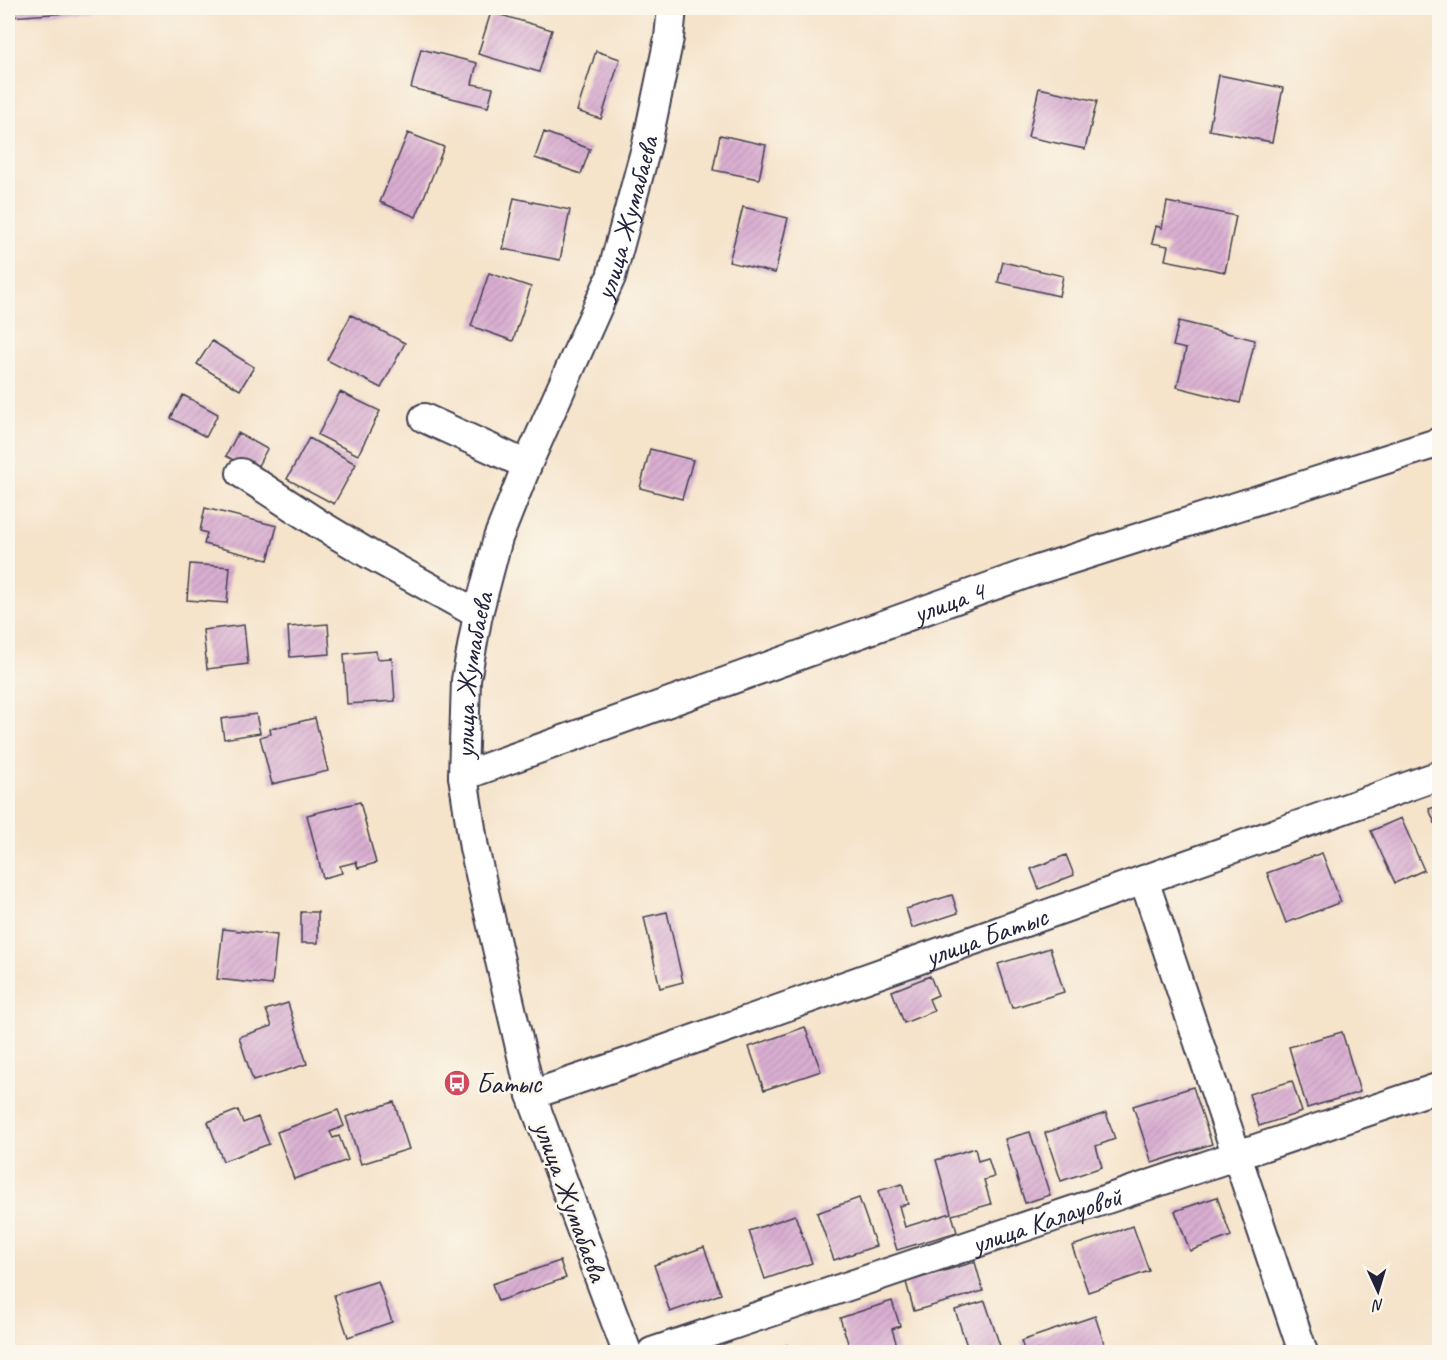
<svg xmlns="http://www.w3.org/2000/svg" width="1447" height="1360" viewBox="0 0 1447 1360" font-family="Caveat,sans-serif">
	<defs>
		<pattern id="building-hatch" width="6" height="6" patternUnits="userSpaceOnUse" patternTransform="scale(1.5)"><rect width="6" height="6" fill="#d9aed1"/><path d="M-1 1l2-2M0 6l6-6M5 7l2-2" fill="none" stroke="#ba95b4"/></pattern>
	</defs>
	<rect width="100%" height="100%" fill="#fbf7ec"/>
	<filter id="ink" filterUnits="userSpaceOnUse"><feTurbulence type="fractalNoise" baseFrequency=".0167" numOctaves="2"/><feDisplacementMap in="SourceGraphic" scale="12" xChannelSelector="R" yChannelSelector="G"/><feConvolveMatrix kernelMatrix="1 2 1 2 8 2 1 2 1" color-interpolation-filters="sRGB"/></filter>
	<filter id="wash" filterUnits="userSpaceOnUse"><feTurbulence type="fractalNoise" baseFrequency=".008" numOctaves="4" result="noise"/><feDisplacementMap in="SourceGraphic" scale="24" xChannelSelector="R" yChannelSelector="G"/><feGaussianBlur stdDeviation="1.35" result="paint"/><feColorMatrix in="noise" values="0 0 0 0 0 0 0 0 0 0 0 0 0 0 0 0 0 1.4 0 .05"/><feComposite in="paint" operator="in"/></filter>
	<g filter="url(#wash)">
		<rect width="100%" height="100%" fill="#f5e3ca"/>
		<g id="blocks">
			<path fill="url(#building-hatch)" d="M9 8H125V9L9 17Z
				M491 12 552 30 539 72 478 54Z
				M421 49 477 63 472 84 493 88 488 107 411 88Z
				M596 51 620 59 601 119 577 111Z
				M1219 75 1283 88 1272 142 1209 130Z
				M1039 88 1097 101 1085 149 1028 137Z
				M544 132 590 149 581 174 535 158Z
				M408 133 444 147 416 217 380 202Z
				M720 135 766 145 759 179 713 170Z
				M514 198 570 210 560 260 503 249Z
				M1167 202 1236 216 1225 272 1165 260 1168 246 1152 243 1156 226 1162 228Z
				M743 207 788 218 775 273 729 262Z
				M1003 262 1063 276 1059 296 998 282Z
				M489 273 531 287 513 341 471 326Z
				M351 315 405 343 381 388 327 360Z
				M1179 321 1255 340 1240 403 1177 387 1186 349 1173 346Z
				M212 341 254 367 240 390 197 364Z
				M340 392 380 411 358 455 318 435Z
				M183 395 218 414 206 437 171 418Z
				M238 433 267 449 255 471 226 456Z
				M309 438 356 464 334 504 287 479Z
				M650 449 693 460 682 499 640 488Z
				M205 508 277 526 268 560 204 544 207 533 200 531Z
				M190 564 230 567 227 603 187 600Z
				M328 624 330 654 290 657 288 627Z
				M244 625 248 664 207 669 203 630Z
				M376 651 377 659 392 658 395 701 347 704 344 654Z
				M256 714 260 733 224 739 221 719Z
				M315 718 328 771 272 784 260 737 271 734 270 729Z
				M360 802 376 863 358 868 356 862 340 866 342 873 323 878 307 815Z
				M1440 805V833H1439L1429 809Z
				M1401 818 1424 870 1395 883 1371 831Z
				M1322 853 1341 902 1286 923 1267 873Z
				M1066 855 1074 875 1039 889 1031 869Z
				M952 895 958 913 912 928 906 909Z
				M301 912H318V943H301Z
				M667 912 683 982 660 988 644 917Z
				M223 929 277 935 272 985 217 979Z
				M1050 948 1064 992 1012 1008 998 964Z
				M930 976 938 995 929 999 934 1011 904 1023 892 991Z
				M288 1003 307 1064 253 1081 239 1037 272 1026 266 1010Z
				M805 1027 821 1071 764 1090 749 1047Z
				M1342 1032 1360 1092 1307 1108 1289 1047Z
				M1292 1081 1302 1112 1259 1126 1249 1094Z
				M1193 1087 1212 1144 1152 1163 1133 1106Z
				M394 1102 409 1149 361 1164 346 1117Z
				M238 1110 243 1123 258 1117 269 1144 223 1161 208 1122Z
				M338 1110 344 1126 330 1132 333 1138 339 1136 348 1160 294 1179 277 1132Z
				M1106 1113 1115 1139 1096 1146 1102 1167 1061 1181 1045 1133Z
				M1030 1132 1050 1195 1025 1203 1005 1139Z
				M975 1148 978 1161 988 1158 994 1177 984 1180 991 1204 952 1215 957 1232 897 1250 878 1191 902 1184 908 1204 899 1206 905 1227 951 1213 936 1160Z
				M1217 1197 1231 1236 1190 1251 1175 1211Z
				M859 1198 876 1246 834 1260 817 1213Z
				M795 1215 812 1263 765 1279 749 1231Z
				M1133 1226 1149 1271 1088 1292 1072 1246Z
				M704 1247 721 1294 670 1312 654 1265Z
				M560 1261 566 1278 498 1301 492 1284Z
				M975 1262 983 1291 914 1311 906 1282Z
				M378 1281 392 1322 348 1337 334 1295Z
				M892 1301 900 1326 892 1329 899 1352H851L840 1318Z
				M985 1301 1002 1352H969L955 1310Z
				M1095 1316 1107 1352H1039L1038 1350 1025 1352 1021 1341Z
				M787 1345 789 1352H765Z"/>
		</g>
	</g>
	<g filter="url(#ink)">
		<use href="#blocks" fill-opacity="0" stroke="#423f50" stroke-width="1.5"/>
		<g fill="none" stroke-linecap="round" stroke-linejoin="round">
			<defs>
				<g id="minor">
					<path d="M424 418 527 465"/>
					<path d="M241 473 319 524 369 554 478 614"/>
					<path id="s1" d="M463 776 1031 572 1440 442"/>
					<path d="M1144 880 1303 1352"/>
					<path id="s2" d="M531 1095 641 1058 1440 775"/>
					<path id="s3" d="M627 1352 531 1095 474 848 463 776 466 680 478 614 498 538 527 465 611 277 647 144 669 38 672 8"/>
					<path id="s4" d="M652 1352 1440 1087"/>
				</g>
			</defs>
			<use href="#minor" stroke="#423f50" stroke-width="32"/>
			<use href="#minor" stroke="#fff" stroke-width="28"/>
		</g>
	</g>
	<defs>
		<symbol id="bus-disc" viewBox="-11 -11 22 22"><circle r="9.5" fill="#d1495b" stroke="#fbf7ec"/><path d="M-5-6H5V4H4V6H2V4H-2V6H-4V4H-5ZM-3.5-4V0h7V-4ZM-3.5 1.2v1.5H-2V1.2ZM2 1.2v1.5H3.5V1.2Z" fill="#fff"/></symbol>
	</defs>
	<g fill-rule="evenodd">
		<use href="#bus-disc" x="442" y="1068" width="30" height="30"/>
	</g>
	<g text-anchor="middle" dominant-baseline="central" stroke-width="5" stroke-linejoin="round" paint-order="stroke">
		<g font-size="28" fill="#22223b" stroke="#fbf7ec">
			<text stroke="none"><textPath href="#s3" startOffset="1188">улица Жумабаева</textPath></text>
			<text stroke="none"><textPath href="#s1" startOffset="516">улица 4</textPath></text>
			<text stroke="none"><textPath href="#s3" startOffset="702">улица Жумабаева</textPath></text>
			<text stroke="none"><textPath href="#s2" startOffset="482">улица Батыс</textPath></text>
			<text transform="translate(571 1201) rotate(70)">улица Жумабаева</text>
			<text stroke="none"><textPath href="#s4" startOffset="416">улица Калауовой</textPath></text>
		</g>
		<g font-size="28" fill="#22223b" stroke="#fbf7ec" text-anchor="start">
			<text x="476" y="1083">Батыс</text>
		</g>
	</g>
	<rect width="1447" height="1360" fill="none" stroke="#fbf7ec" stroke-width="30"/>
	<g transform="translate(1378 1291) rotate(176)" stroke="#fbf7ec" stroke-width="4.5" paint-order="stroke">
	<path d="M0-4.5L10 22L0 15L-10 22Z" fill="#22223b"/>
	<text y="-9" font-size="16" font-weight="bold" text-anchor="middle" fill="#22223b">N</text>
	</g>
</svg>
